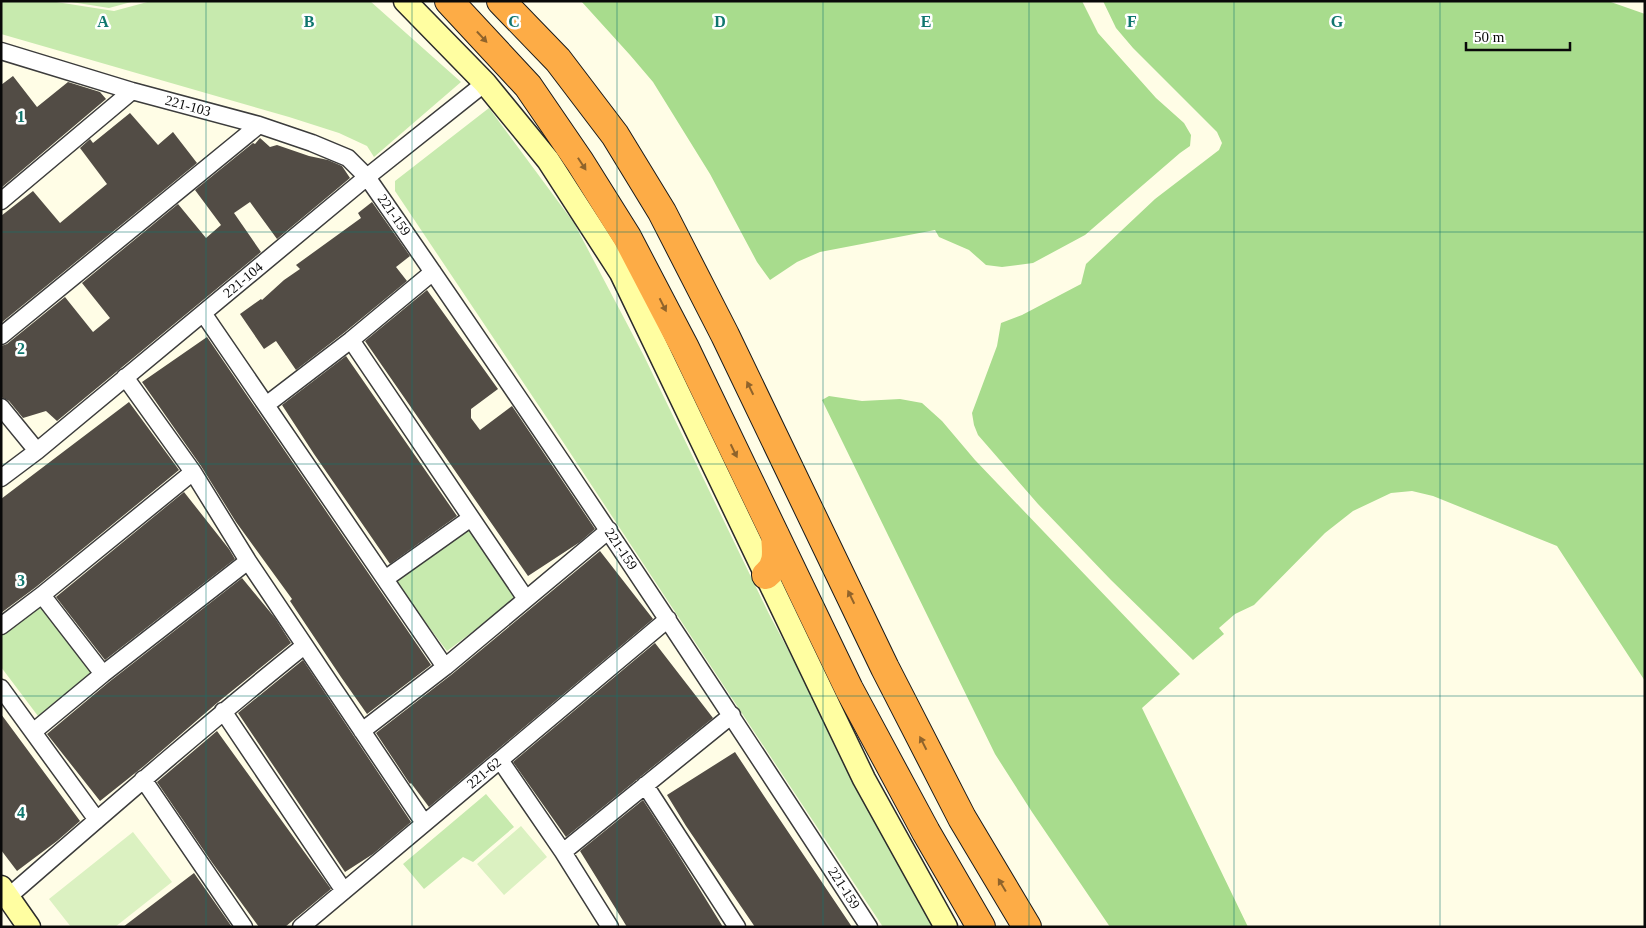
<svg xmlns="http://www.w3.org/2000/svg" width="1646" height="928" viewBox="0 0 1646 928" font-family="'Times New Roman',serif">
	<rect width="100%" height="100%" fill="#fffde6"/>
	<path fill="#c7eaae" d="M1 1H50L114 11 151 1H370L461 82 374 157 367 146 339 133 289 117 1 34Z
		M65 1H135L109 8Z
		M489 108 574 223 644 356 769 614 936 927H883L563 442 395 191V181Z
		M467 528 519 597 447 651 395 582Z
		M40 605 93 675 38 716 1 667V633Z
		M486 794 514 827 473 862 463 857 424 889 403 864Z"/>
	<path fill="#a8dc8d" d="M581 1H1082L1098 33 1156 98 1184 123 1191 135 1190 146 1180 153 1085 235 1033 263 1002 267 986 265 969 250 939 237 935 230 820 252 797 262 770 280 757 262 710 174 653 82 630 55Z
		M1103 1H1608L1645 14V681L1557 546 1433 496 1412 491 1391 493 1353 511 1325 533 1254 605 1235 614 1219 628 1224 634 1193 660 1111 580 1038 504 978 435 974 425 972 413 997 346 1001 323 1022 315 1081 284 1086 264 1155 199 1219 150 1222 143 1217 132 1133 48 1116 28Z
		M829 396 862 401 900 399 922 403 942 421 975 460 1180 674 1142 708 1248 927H1110L1032 812 995 754 822 400Z"/>
	<path fill="#dbf1c1" d="M521 826 547 857 504 895 477 864Z
		M133 832 172 882 115 927H71L49 899Z"/>
	<path fill="#524c45" d="M13 76 37 107 68 82 100 92 106 99 1 188V85Z
		M130 113 158 145 173 132 197 163 1 323V216L33 191 60 223 107 184 80 148 90 139 93 143Z
		M260 138 270 147 277 145 309 156 328 160 342 166 350 178 277 239 250 202 234 213 261 252 57 421 46 411 23 418 9 401 1 397V346L7 344 65 297 93 332 110 318 82 283 178 204 206 238 221 225 195 190 253 143 255 144Z
		M372 202 410 256 396 267 407 281 345 332 296 370 276 341 264 349 240 314 261 299 262 300 284 280 300 269 296 265 361 218 358 213Z
		M427 290 498 389 471 409V418L480 430 512 406 595 529 580 542 528 576 365 341Z
		M207 337 431 665 367 714 341 677 290 601 292 599 236 522 201 466 142 382Z
		M346 356 457 516 390 564 314 454 282 405Z
		M129 402 179 470 36 587 1 613V499Z
		M184 492 229 549 235 559 105 660 56 597Z
		M600 551 653 619 429 807 411 783 410 784 376 733 451 675Z
		M242 578 275 618 291 643 217 703 144 766 100 801 47 734 109 682Z
		M655 643 713 718 566 837 513 762Z
		M303 660 411 822 373 854 345 872 238 713Z
		M1 714 80 821 57 841 17 871 1 850Z
		M217 731 331 889 285 927H259L211 861 157 782Z
		M735 752 768 802 852 927H755L686 826 667 795Z
		M643 800 676 851 723 927H627L580 851Z
		M194 873 232 927H123Z"/>
	<g fill="none" stroke-linecap="round" stroke-linejoin="round">
		<defs>
			<path id="street" d="M1 51 132 91 259 125 312 143 348 158 367 177C539 424 705 674 869 927
				M1 201 132 91
				M203 313 445 667
				M1 336 259 125
				M351 340 526 599
				M125 377 193 472 248 561 424 823
				M266 405 351 340 433 272
				M1 407 37 451
				M1 478 37 451 367 177 485 83
				M385 579 471 518
				M42 595 103 674
				M1 626 42 595 193 472
				M1 688 97 820
				M223 711 344 891
				M362 731 445 667 609 530
				M33 732 103 674 248 561
				M500 760 563 852 610 927
				M143 779 244 927
				M645 785 737 927
				M563 852 732 715
				M8 897C106 812 203 727 304 646
				M301 927 668 619"/>
			<path id="secondary" d="M405 1 485 83 548 160 621 273 864 779 946 927
				M1 887 29 927"/>
			<path id="highway" d="M449 1 528 86 580 162 627 237 685 348 849 689 926 832 981 927
				M501 1 558 60 615 135 662 212 725 335 885 668 962 818 1027 927
				M766 575C779 565 776 550 775 535"/>
		</defs>
		<use href="#street" stroke="#3c3c3c" stroke-width="19"/>
		<use href="#secondary" stroke="#2b2b2b" stroke-width="25"/>
		<use href="#highway" stroke="#1a1a1a" stroke-width="30"/>
		<use href="#street" stroke="#fff" stroke-width="16"/>
		<use href="#secondary" stroke="#fffea1" stroke-width="22"/>
		<use href="#highway" stroke="#fdac46" stroke-width="28"/>
	</g>
	<defs><path id="oneway-solid" d="M-6-.8H1V-3.2L6.5 0L1 3.2V.8H-6Z" transform="scale(1.25)"/></defs>
	<g fill="#8f632b">
		<use href="#oneway-solid" transform="translate(482 37) rotate(47)"/>
		<use href="#oneway-solid" transform="translate(582 164) rotate(57)"/>
		<use href="#oneway-solid" transform="translate(663 305) rotate(63)"/>
		<use href="#oneway-solid" transform="translate(750 388) rotate(-116)"/>
		<use href="#oneway-solid" transform="translate(734 451) rotate(64)"/>
		<use href="#oneway-solid" transform="translate(851 597) rotate(-116)"/>
		<use href="#oneway-solid" transform="translate(923 743) rotate(-117)"/>
		<use href="#oneway-solid" transform="translate(1002 885) rotate(-121)"/>
	</g>
	<path fill="none" stroke="#0f766e" stroke-width="1" stroke-opacity="0.55" d="M206 1V927M412 1V927M617 1V927M823 1V927M1029 1V927M1234 1V927M1440 1V927M1 232H1645M1 464H1645M1 696H1645"/>
	<g text-anchor="middle" dominant-baseline="central" stroke-width="5" stroke-linejoin="round" paint-order="stroke">
		<g font-size="14" fill="#090909" stroke="#fff">
			<text transform="translate(188 106) rotate(15)">221-103</text>
			<text transform="translate(394 215) rotate(55)">221-159</text>
			<text transform="translate(243 280) rotate(-40)">221-104</text>
			<text transform="translate(621 549) rotate(56)">221-159</text>
			<text transform="translate(484 773) rotate(-40)">221-62</text>
			<text transform="translate(844 888) rotate(57)">221-159</text>
		</g>
	</g>
	<g font-size="16" text-anchor="middle" font-weight="bold" fill="#0f766e" stroke="#fff" stroke-width="5" stroke-linejoin="round" paint-order="stroke">
		<text x="103" y="27">A</text>
		<text x="309" y="27">B</text>
		<text x="514" y="27">C</text>
		<text x="720" y="27">D</text>
		<text x="926" y="27">E</text>
		<text x="1132" y="27">F</text>
		<text x="1337" y="27">G</text>
		<text x="21" y="122">1</text>
		<text x="21" y="354">2</text>
		<text x="21" y="586">3</text>
		<text x="21" y="818">4</text>
	</g>
	<rect width="1646" height="928" fill="none" stroke="#090909" stroke-width="5"/>
	<path d="M1466 42v8h104v-8" fill="none" stroke="#090909" stroke-width="2.5"/>
	<text x="1474" y="42" font-size="15" fill="#090909" stroke="#ffffff" stroke-width="4" paint-order="stroke">50 m</text>
</svg>
